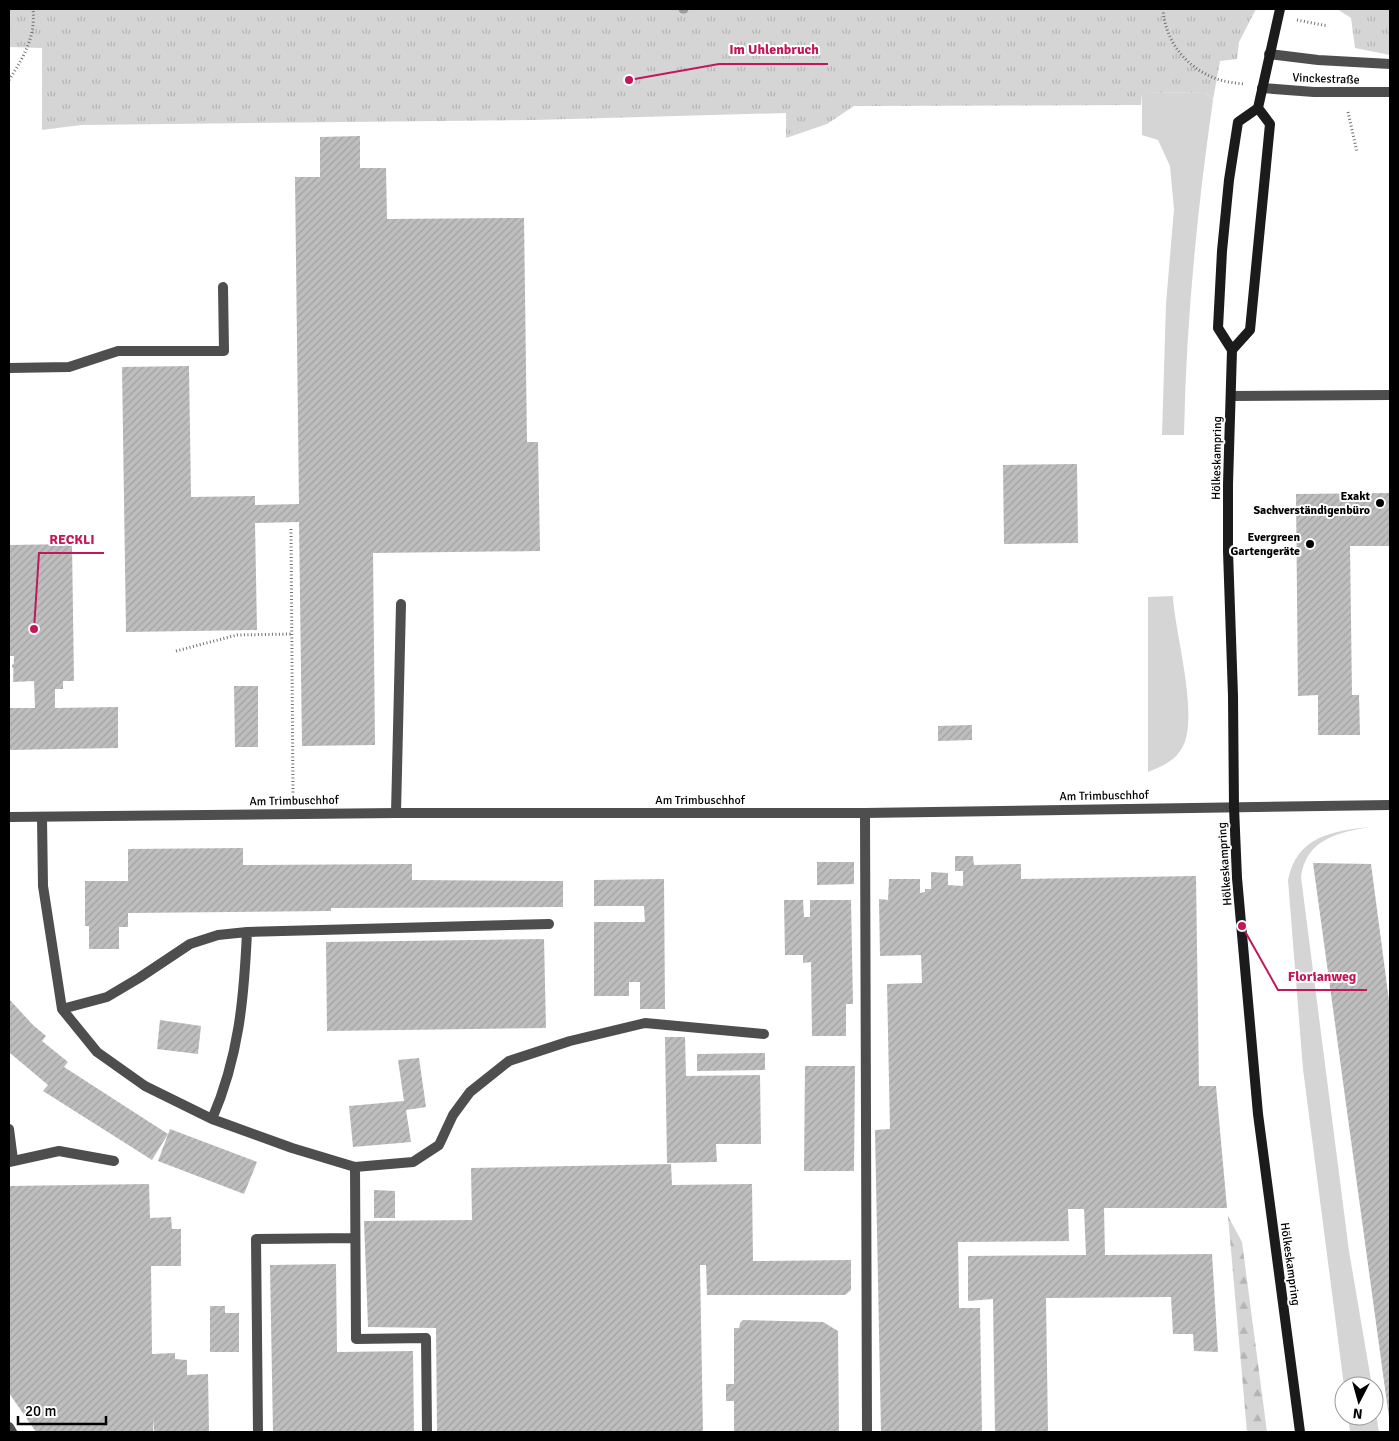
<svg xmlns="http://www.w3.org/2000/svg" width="1399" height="1441" viewBox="0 0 1399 1441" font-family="Signika,sans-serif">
	<defs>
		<pattern id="forest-firs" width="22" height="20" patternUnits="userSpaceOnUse" patternTransform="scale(1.25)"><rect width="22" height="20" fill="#d5d5d5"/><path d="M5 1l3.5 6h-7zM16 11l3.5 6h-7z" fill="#b5b5b5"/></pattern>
		<pattern id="park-tufts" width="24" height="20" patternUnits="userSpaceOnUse" patternTransform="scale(1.25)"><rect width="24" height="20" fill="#d5d5d5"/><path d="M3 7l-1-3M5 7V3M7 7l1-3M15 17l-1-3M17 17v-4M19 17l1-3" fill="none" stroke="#b5b5b5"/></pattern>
		<pattern id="building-hatch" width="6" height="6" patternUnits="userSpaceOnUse" patternTransform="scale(1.25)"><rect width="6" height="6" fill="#bebebe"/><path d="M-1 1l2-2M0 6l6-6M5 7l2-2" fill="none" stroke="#a2a2a2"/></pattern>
	</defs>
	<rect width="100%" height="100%" fill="#fff"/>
	<path fill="#d5d5d5" d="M1205 92 1213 100C1197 211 1186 323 1184 435H1162L1166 304 1174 209 1170 166 1158 140 1142 135V93Z
		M1173 596C1174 631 1202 723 1180 751 1173 762 1160 767 1148 772V597Z
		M1371 827C1339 832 1306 839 1301 877L1349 1251 1372 1386H1344L1303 1069 1288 880C1297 836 1332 831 1371 827Z
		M1374 1400 1379 1432H1350L1348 1416H1374Z"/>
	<path fill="url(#forest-firs)" d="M1228 1216 1242 1242 1267 1432H1247Z"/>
	<path fill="url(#park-tufts)" d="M9 9H1256L1239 42 1237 59 1220 61 1213 100 1205 92 1142 93 1141 105 854 106 827 124 786 138V113L535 120 81 125 42 130V48L9 47Z
		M1337 9H1390V55L1355 48 1351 18Z"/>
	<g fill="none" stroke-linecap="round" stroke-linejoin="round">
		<path stroke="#9c9c9c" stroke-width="9" d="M683 9H684"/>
	</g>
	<path fill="url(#building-hatch)" d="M360 136V168H386L387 219 524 218 527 442H538L540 551 373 553 375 745 302 746 299 522 255 523 257 630 126 632 122 367 189 366 191 497 255 496V505L299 504 295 177H320V137Z
		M1077 464 1078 543 1004 544 1003 465Z
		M1390 493V546H1350L1352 695H1359L1360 735H1318V695L1298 696 1296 494Z
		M72 544 74 681H63V689H55V708L118 707V748L9 750V708H35L34 681 13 682 14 656H9V545Z
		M234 686H258V747H235Z
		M972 725V740L938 741V726Z
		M243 848V865L412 864V880L563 881V907L331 908V911L128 913V927H119V949H89V926H85V881H128V849Z
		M955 856H973L974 865 1021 864V879L1196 876 1199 1086H1216L1227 1208H1104L1105 1255 1212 1254 1218 1352 1194 1351 1193 1334H1173L1171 1297 1046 1298 1048 1432H995L993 1299 968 1301V1256L1086 1255 1084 1209H1068L1069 1241 958 1242 959 1308H980L982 1432H881L875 1130 890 1129 887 984 922 983 921 955 880 956 879 899 888 900 889 879H920V893L925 892V889H931V872L948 873V885L963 886V871H955Z
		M817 862H854V884L817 885Z
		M1313 863 1371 864 1390 1008V1425Z
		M664 879 665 1009H640V982H629V996H594V922H645L644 906H594V880Z
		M784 900H803L804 917H810V900H851L853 1004H846V1036H812L811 962 803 963V955H785Z
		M544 939 546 1028 327 1031 326 942Z
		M9 999 33 1025 46 1036 42 1041 68 1062 64 1067 168 1134 152 1160 43 1091 48 1085 10 1053 9 1055Z
		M160 1020 201 1026 198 1054 157 1049Z
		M665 1037H685L686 1076 760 1075 761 1144H716L717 1162 667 1163Z
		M765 1053V1070L697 1071V1054Z
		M419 1058 426 1107 406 1110 411 1142 353 1147 349 1106 404 1101 398 1060Z
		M805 1066H855L854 1171H804Z
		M170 1129 257 1162 244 1194 158 1161Z
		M671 1164 672 1185 752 1184 753 1261 851 1260V1290L845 1295H707L706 1265H700L703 1432H437L436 1328 368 1327 364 1221 472 1220 471 1168Z
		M149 1184 150 1218 171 1217 172 1229H181V1266H151L152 1354 175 1353V1359L187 1360V1375L208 1374 209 1432H154V1417L153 1432H36L9 1393V1186Z
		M374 1190 395 1191V1218H374Z
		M336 1264 337 1352 413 1351 414 1432H273L270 1265Z
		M210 1306H225V1313H239V1352H210Z
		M743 1320 823 1322 838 1331 839 1432H734V1401H726V1384H734V1328H739L740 1323Z"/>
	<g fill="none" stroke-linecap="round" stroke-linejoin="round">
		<path stroke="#707070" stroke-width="3" stroke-dasharray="1 2.5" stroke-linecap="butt" d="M1163 9C1165 41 1186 68 1217 79 1225 82 1235 83 1244 84
			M1297 20 1328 26
			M9 80C23 58 36 37 33 9
			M1348 112 1357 152
			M291 529 293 794
			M176 651 237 635 291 634
			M9 666H14"/>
		<path stroke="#4e4e4e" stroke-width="10" d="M9 368 69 367 118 351H224L223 287
			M1231 396 1390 395
			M396 813 401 604
			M865 813 867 1432
			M42 818 43 886 62 1009 97 1052 145 1086 212 1119 292 1148 355 1167 413 1162 439 1145 453 1115 470 1092 509 1061 570 1041 645 1023 764 1034
			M62 1009 107 997 139 978 190 944 218 935 247 932 549 924
			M212 1119C239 1057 244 998 247 932
			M9 1129 13 1160
			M9 1162 59 1151 114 1161
			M355 1167 356 1339 426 1338 427 1432
			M9 1427 12 1432
			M258 1432 256 1239 355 1238"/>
		<path stroke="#4e4e4e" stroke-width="10" d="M1269 54 1318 60 1390 64
			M1262 88 1314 92H1390
			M9 817 396 813H865L1390 805"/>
		<path stroke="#1b1b1b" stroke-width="10" d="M1280 9 1258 108 1238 122 1229 180 1222 251 1218 328 1232 350 1228 484V551L1233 696 1234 807 1237 878 1258 1114 1300 1432
			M1232 350 1250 330 1270 124 1258 108"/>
	</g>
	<g fill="#000" stroke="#fff" stroke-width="2">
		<circle cx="1380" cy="503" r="5"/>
		<circle cx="1310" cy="544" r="5"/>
	</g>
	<g text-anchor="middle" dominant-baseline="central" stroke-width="4" stroke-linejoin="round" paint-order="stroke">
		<g font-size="12" fill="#000" stroke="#fff">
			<text transform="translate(1326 79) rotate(2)">Vinckestraße</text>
			<text transform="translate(1217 458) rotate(-89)">Hölkeskampring</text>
			<text transform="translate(1104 796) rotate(-1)">Am Trimbuschhof</text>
			<text x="700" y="800">Am Trimbuschhof</text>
			<text transform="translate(294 801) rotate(-1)">Am Trimbuschhof</text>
			<text transform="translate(1225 864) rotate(-94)">Hölkeskampring</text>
			<text transform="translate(1290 1264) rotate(82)">Hölkeskampring</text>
		</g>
		<g font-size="12" font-weight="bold" fill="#000" stroke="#fff" text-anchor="end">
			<text x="1370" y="496">Exakt<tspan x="1370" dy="14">Sachverständigenbüro</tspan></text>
			<text x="1300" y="537">Evergreen<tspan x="1300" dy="14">Gartengeräte</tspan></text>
		</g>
	</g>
	<path fill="none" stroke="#c2185b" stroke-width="2" d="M629 80L719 64H828M34 629L39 553H104M1242 926L1278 990H1367"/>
	<g fill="#c2185b" stroke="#fff" stroke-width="2">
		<circle cx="629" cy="80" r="5"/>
		<circle cx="34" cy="629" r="5"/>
		<circle cx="1242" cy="926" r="5"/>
	</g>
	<g font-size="14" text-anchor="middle" font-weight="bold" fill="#c2185b" stroke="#fff" stroke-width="4" stroke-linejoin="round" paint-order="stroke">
		<text x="774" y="54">Im Uhlenbruch</text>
		<text x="72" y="544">RECKLI</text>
		<text x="1322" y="981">Florianweg</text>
	</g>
	<rect width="1399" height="1441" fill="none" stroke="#000000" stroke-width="20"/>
	<g transform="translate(1359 1401) rotate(186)"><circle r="24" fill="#ffffff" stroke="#999999"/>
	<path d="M0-4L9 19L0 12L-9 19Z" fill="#000000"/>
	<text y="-8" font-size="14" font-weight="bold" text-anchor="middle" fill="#000000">N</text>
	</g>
	<path d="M18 1416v8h88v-8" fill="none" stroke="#000000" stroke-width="2.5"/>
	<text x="25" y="1416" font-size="15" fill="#000000" stroke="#ffffff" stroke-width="4" paint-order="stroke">20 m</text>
</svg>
